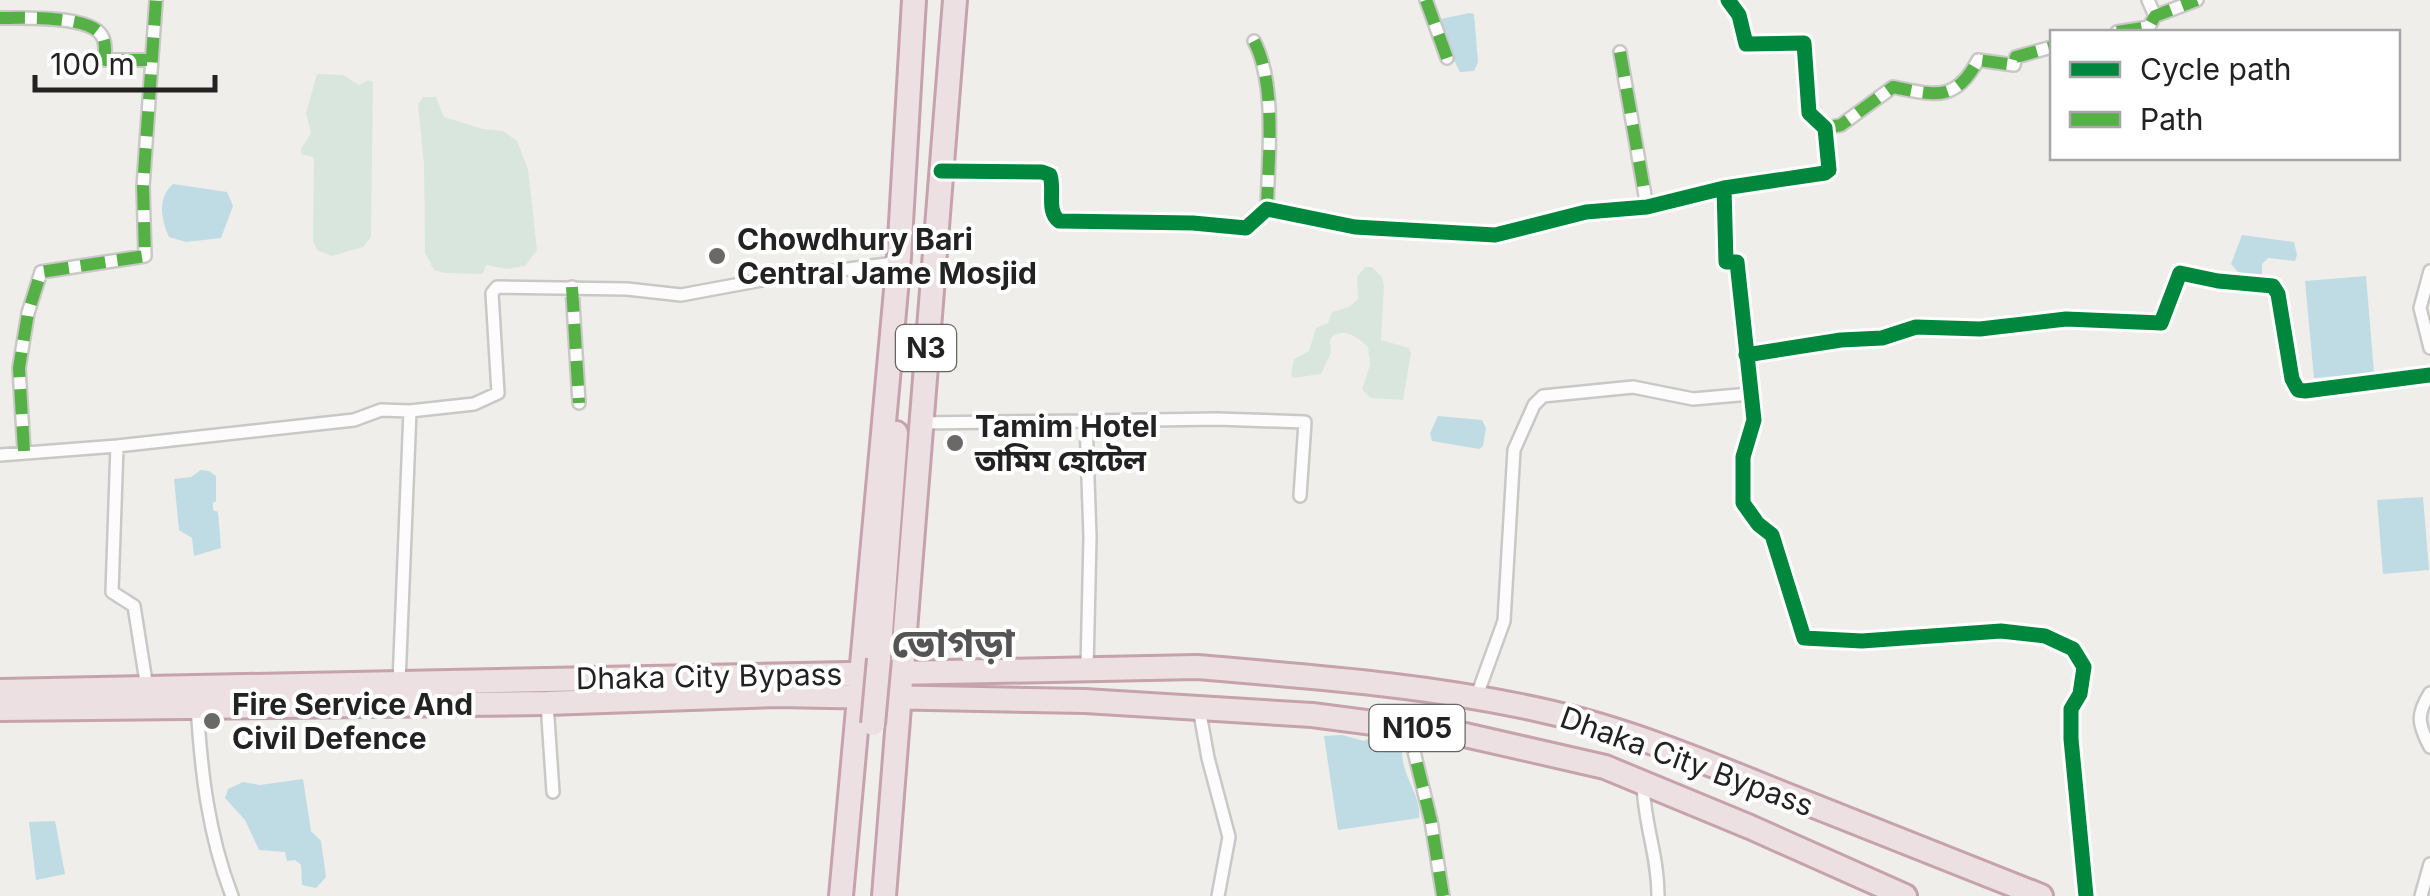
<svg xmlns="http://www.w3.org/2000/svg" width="2430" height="896" viewBox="0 0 2430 896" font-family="Inter,'Noto Sans Bengali',sans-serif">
	<rect width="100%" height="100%" fill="#f0eeeb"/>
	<path fill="#d9e6de" d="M317 74 343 75 359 85 368 80 373 82 371 237 363 247 332 256 317 250 313 241 314 161 313 157 301 154V149L311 133 306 113Z
		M423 97H436L444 117 483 129 503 131 517 141 528 169 537 250 525 266 507 269 486 265 483 274 445 273 434 270 425 253 424 165 418 104Z
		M1365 267H1372L1382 277 1384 286 1381 340 1409 348 1411 353 1403 400 1370 398 1362 389 1370 365 1368 347C1357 337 1343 326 1330 339L1331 353 1321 374 1293 378 1291 374 1294 359 1309 351 1316 328 1328 323 1332 312 1349 307 1358 299 1357 277Z"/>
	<path fill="#bfdbe3" d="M1469 13 1474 14 1478 62 1474 71 1460 72 1448 49 1441 19Z
		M173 184 227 192 233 206 221 238 186 242 169 237C161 219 157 198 173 184Z
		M2242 235 2294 242 2297 255 2295 261 2268 258 2262 264V276L2244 279 2231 264Z
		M2366 276 2374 373 2314 378 2305 281Z
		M1438 416 1482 420 1486 428 1483 446 1479 449 1432 441 1430 433Z
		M201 470 209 471 216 476V501L213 503V510L218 512 221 548 194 556 192 538 179 530 174 479 191 477Z
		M2423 497 2429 570 2383 574 2377 500Z
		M1342 735 1364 741 1376 735 1391 737 1402 746C1400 776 1422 795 1419 818L1338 830 1324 736Z
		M303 779 311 831 321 841 326 877 316 888 302 885 301 865 295 860 287 861 285 852 259 850 245 820 225 798 228 789 243 782 260 785Z
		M55 821 65 874 36 880 29 822Z"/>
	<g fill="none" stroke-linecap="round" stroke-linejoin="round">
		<defs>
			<path id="street" d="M1426 0 1447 58
				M2148 0 2155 16
				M0 18C23 18 90 15 102 36 106 42 105 53 105 60H151
				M2117 32 2149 27 2155 16 2197 0
				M1254 41C1277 85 1268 159 1267 209
				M1620 52 1647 207
				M1825 128 1841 125 1893 87C1935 95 1955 103 1978 60L2014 65 2016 57 2052 47
				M941 171 1042 172 1050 175C1055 190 1046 211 1059 221L1193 223 1246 228 1267 209 1355 227 1495 235 1586 212 1647 207 1724 188 1825 173 1829 170 1825 128 1809 113 1804 43 1746 44 1739 15 1728 0
				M1724 188 1726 262H1737L1754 420 1743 457V503L1758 524 1772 535 1804 638 1862 641 2001 631 2045 636 2073 649 2084 667 2080 694 2071 709V739L2086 896
				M2430 271 2420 308 2430 348
				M572 287 579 403
				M1746 355 1841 340 1882 338 1916 327 1980 329 2066 319 2161 323 2180 273 2218 281 2273 286 2278 294 2292 379 2298 390 2305 391 2430 375
				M410 411 474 404 498 393 492 293 497 287 627 289 681 295 762 280 887 264 899 257
				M1086 421 1217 419 1305 422 1300 496
				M920 423 1086 421 1090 537 1087 669
				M117 446 112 592 134 606 147 688
				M24 451 19 368 28 313 41 272 145 256 143 187 156 0
				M0 455 117 446 354 420 381 410 410 411 399 683
				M2430 693C2416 715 2418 724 2430 747
				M1476 698 1504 621 1514 450 1534 405 1543 396 1633 387 1693 399 1750 394
				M547 703 553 792
				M197 705C201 771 208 834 232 896
				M1199 708 1208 758 1229 837 1218 896
				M1408 727 1431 821 1443 896
				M1643 783C1644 825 1658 854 1658 896
				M2421 896 2430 864"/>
			<path id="highway" d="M879 659 896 433
				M0 691 1197 667C1313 677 1430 685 1544 711 1630 730 1712 765 1794 798 1876 831 1959 863 2041 896
				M0 709 547 703 778 695 1085 701 1312 715 1465 735 1605 767 1750 827 1905 896
				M841 896 899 257 914 0
				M884 896 955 0"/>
		</defs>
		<use href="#street" stroke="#c9c8c7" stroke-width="16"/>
		<use href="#highway" stroke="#c5a2ac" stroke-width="28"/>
		<use href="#street" stroke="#fdfcfc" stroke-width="11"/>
		<use href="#highway" stroke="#ece0e2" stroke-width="22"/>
		<defs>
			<path id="highway-bridge" d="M873 724 879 659"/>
		</defs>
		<use href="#highway-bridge" stroke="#c5a2ac" stroke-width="28" stroke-linecap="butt"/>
		<use href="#highway-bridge" stroke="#ece0e2" stroke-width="22"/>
		<path stroke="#55b145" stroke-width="12" stroke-dasharray="25 12" stroke-linecap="butt" d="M1426 0 1447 58
			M0 18C23 18 90 15 102 36 106 42 105 53 105 60H151
			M2117 32 2149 27 2155 16 2197 0
			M1254 41C1277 85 1268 159 1267 209
			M1620 52 1647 207
			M1825 128 1841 125 1893 87C1935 95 1955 103 1978 60L2014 65 2016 57 2052 47
			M572 287 579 403
			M24 451 19 368 28 313 41 272 145 256 143 187 156 0
			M1408 727 1431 821 1443 896"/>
		<defs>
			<path id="cycleway" d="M941 171 1042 172 1050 175C1055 190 1046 211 1059 221L1193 223 1246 228 1267 209 1355 227 1495 235 1586 212 1647 207 1724 188 1825 173 1829 170 1825 128 1809 113 1804 43 1746 44 1739 15 1728 0
				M1724 188 1726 262H1737L1754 420 1743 457V503L1758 524 1772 535 1804 638 1862 641 2001 631 2045 636 2073 649 2084 667 2080 694 2071 709V739L2086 896
				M1746 355 1841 340 1882 338 1916 327 1980 329 2066 319 2161 323 2180 273 2218 281 2273 286 2278 294 2292 379 2298 390 2305 391 2430 375"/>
		</defs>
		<use href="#cycleway" stroke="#fff" stroke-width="21"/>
		<use href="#cycleway" stroke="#00873e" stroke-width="15"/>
	</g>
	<g fill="#6a6968" stroke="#fff" stroke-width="4">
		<circle cx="717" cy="256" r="10"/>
		<circle cx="955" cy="443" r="10"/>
		<circle cx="212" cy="721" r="10"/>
	</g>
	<g text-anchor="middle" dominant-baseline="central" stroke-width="8" stroke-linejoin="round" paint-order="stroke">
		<g fill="#fff" stroke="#646464" stroke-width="2.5">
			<rect x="896" y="325" width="60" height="46" rx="8"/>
			<rect x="1369.5" y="705" width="95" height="46" rx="8"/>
		</g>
		<g font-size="28" font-weight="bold" fill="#222">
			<text x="926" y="348">N3</text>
			<text x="1417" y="728">N105</text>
		</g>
		<g font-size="30" font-weight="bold" fill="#222" stroke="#fff" text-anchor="start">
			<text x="737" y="239">Chowdhury Bari<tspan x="737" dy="34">Central Jame Mosjid</tspan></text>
			<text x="975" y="426">Tamim Hotel<tspan x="975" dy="34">তামিম হোটেল</tspan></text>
			<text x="232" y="704">Fire Service And<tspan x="232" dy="34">Civil Defence</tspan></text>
		</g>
		<g font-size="30" fill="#222" stroke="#fff">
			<text transform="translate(709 676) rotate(-1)">Dhaka City Bypass</text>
			<text transform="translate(1687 761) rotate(20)">Dhaka City Bypass</text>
		</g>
		<g font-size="40" font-weight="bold" fill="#555" stroke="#fff">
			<text x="953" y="642">ভোগড়া</text>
		</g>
	</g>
	<rect x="2050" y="30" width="350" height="130" fill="#ffffff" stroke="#a7a7a7" stroke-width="2.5"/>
	<rect x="2070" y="62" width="50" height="15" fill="#00873e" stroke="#a7a7a7" stroke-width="2.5"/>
	<text x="2140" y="80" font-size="30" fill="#222222">Cycle path</text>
	<rect x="2070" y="112" width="50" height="15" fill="#55b145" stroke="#a7a7a7" stroke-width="2.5"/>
	<text x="2140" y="130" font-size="30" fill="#222222">Path</text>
	<path d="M35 75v15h180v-15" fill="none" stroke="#222222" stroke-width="5"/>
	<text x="50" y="75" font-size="30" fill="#222222" stroke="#ffffff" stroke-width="8" paint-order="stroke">100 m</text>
</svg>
